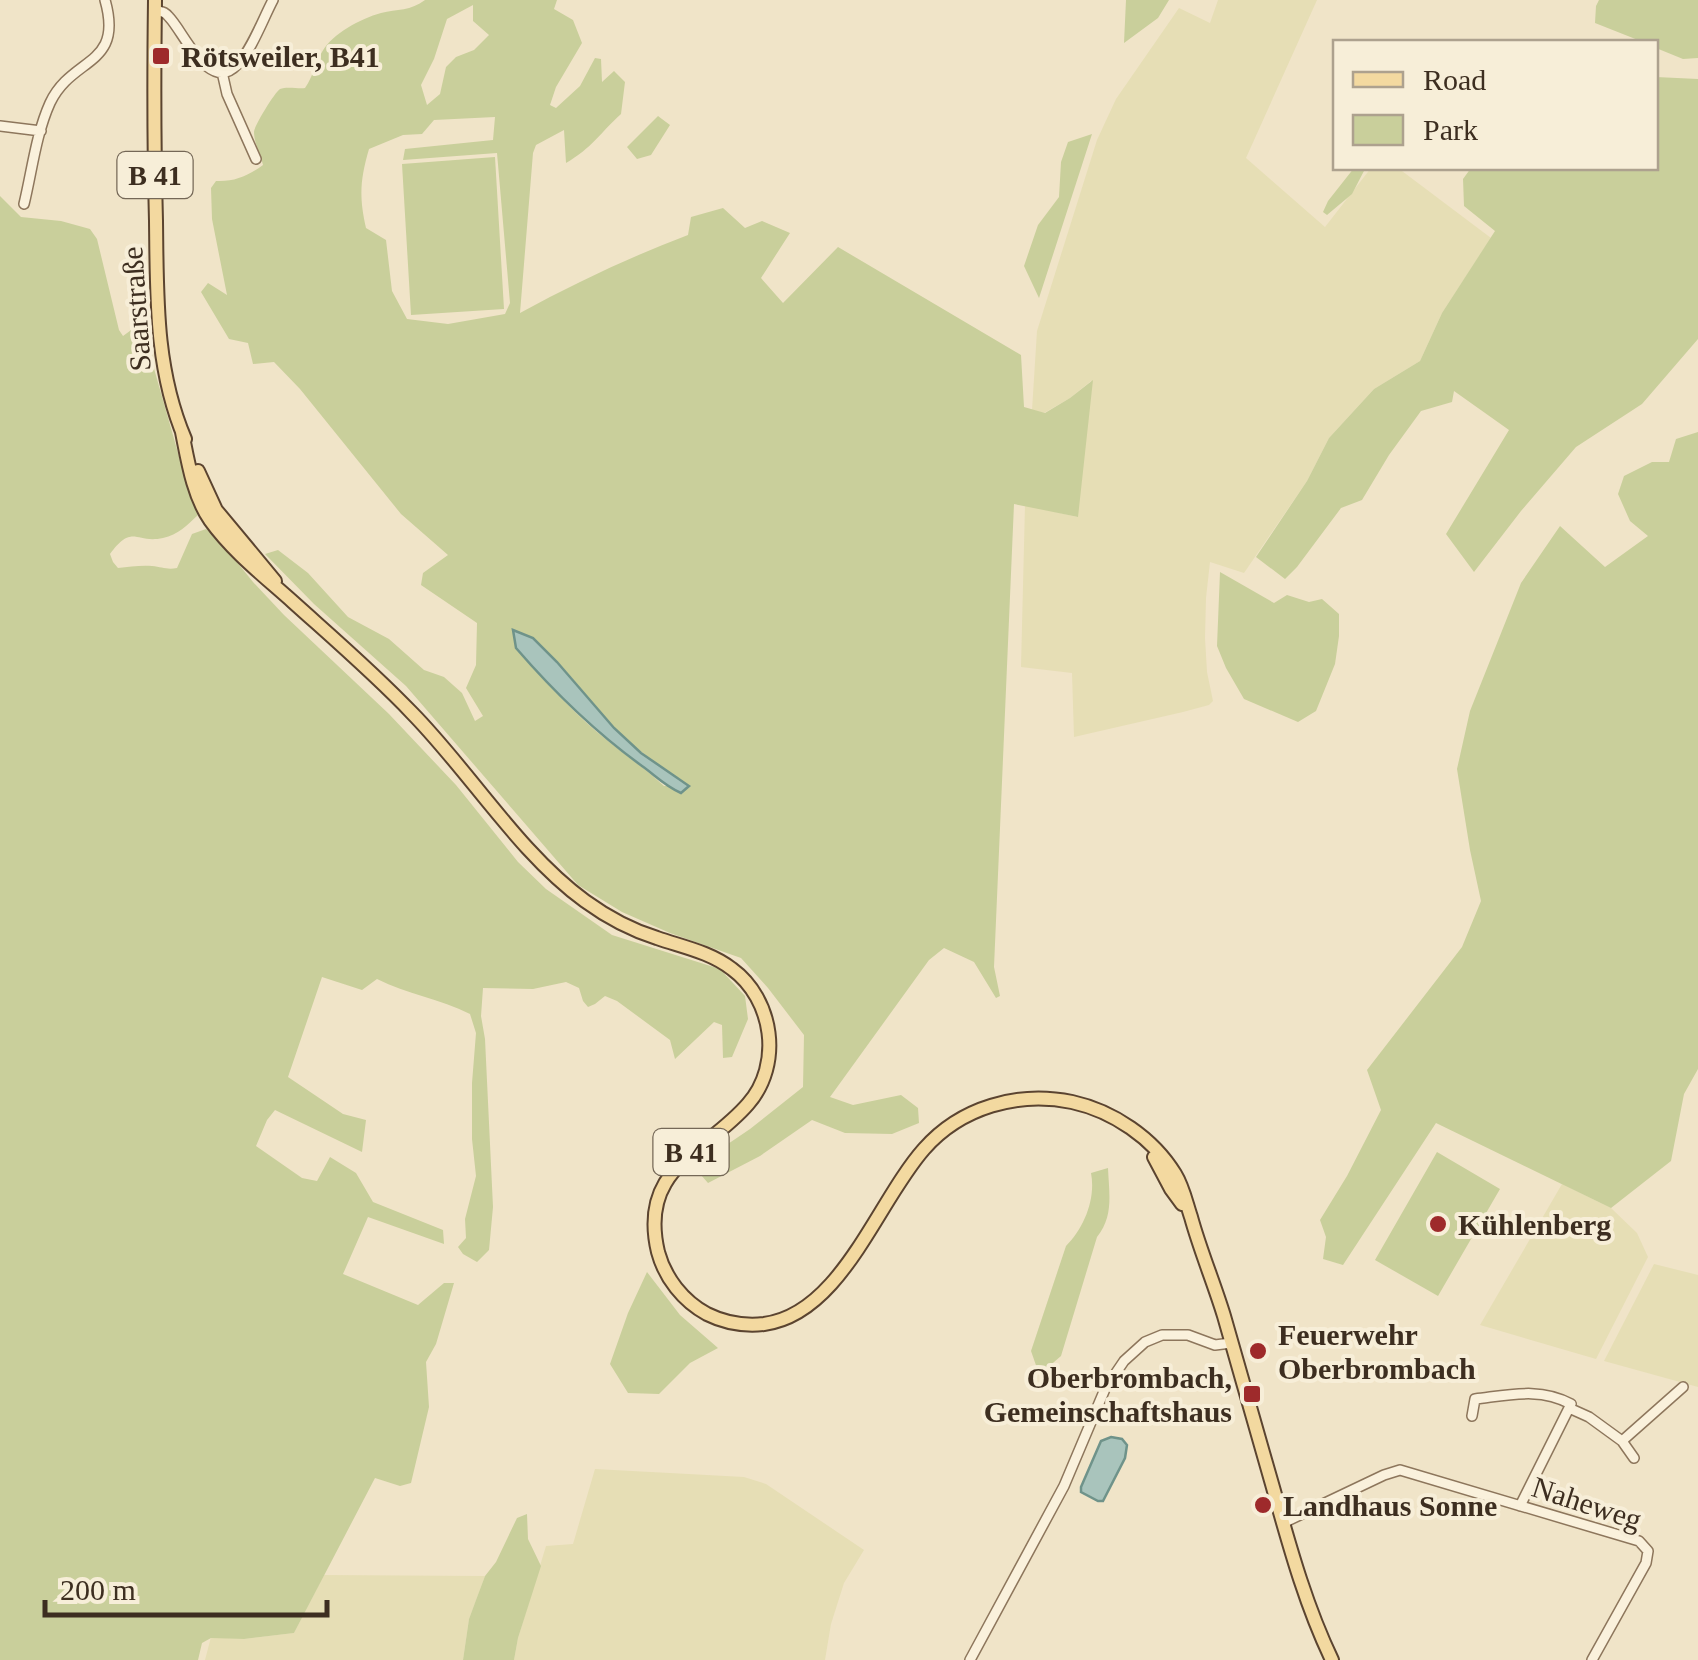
<svg xmlns="http://www.w3.org/2000/svg" width="1698" height="1660" viewBox="0 0 1698 1660" font-family="Georgia,serif">
	<rect width="100%" height="100%" fill="#f0e4c8"/>
	<path fill="#e6deb5" d="M1218 0H1317L1246 158 1325 227 1371 168H1398L1491 238 1442 313 1420 361 1374 389 1329 438 1307 481 1244 573 1210 562 1206 598 1205 638 1207 672 1213 701 1209 705 1183 712 1074 737 1072 673 1021 667 1025 505 1077 517 1091 381 1070 398 1044 413 1032 410 1037 331 1097 140 1116 99 1179 8 1210 23Z
		M1562 1184 1611 1208 1637 1233 1648 1257 1596 1359 1480 1325Z
		M1654 1264 1698 1275V1387L1604 1361Z
		M595 1469 744 1477 766 1484 864 1550 844 1583 831 1624 825 1660H514L518 1638 546 1546 573 1544Z
		M324 1575 485 1576 469 1619 463 1660H205L211 1637 244 1639 294 1633Z"/>
	<path fill="#c9cf9b" fill-rule="evenodd" d="M425 0H557L554 9 573 20 582 43 556 87 550 105 556 108 580 86 595 58 601 59 602 82 614 71 625 82 621 114C600 133 592 148 566 163L564 130 536 145 533 153 520 313C575 283 630 257 688 235L691 217 723 208 745 228 762 221 790 233 761 278 783 303 838 247 1021 355 1024 407 1045 413 1070 398 1093 380 1078 517 1014 504 994 967 1000 996 996 998 974 962 944 948 929 960 830 1097 853 1105 901 1095 918 1108 919 1123 892 1134 845 1133 812 1120 760 1156 708 1183 694 1167 750 1129 803 1087 804 1035 768 988 741 958 670 933 622 912 578 885 406 686 314 604 265 554 278 550 308 573 348 617 389 639 424 670 444 677 462 693 475 721 483 716 466 688 476 665 477 623 421 585 423 573 448 555 401 514 300 389 274 362 253 364 248 343 229 339 201 292 208 283 227 295 212 219 211 188 216 181C234 182 248 176 263 165 261 155 254 143 254 132 254 126 275 92 280 89 287 86 298 89 305 88 313 77 315 63 322 52 333 33 360 19 381 13 397 9 411 11 425 0ZM473 5V21L489 35 474 50 456 57 446 67 440 94 427 105 421 85 434 59 447 19ZM495 117 493 140 405 149 403 160 497 153 510 303 505 314 448 324 407 319 392 291 386 240 366 228C359 197 360 180 369 149L403 135 422 134 434 120ZM514 631C557 648 582 695 614 728 636 750 662 767 688 785L664 786C643 766 619 751 597 732 568 707 541 677 516 648Z
		M1126 0H1169L1158 18 1124 43Z
		M1599 0H1698V58L1683 59 1656 48V42H1643L1595 23 1596 6Z
		M1656 77 1698 79V339L1642 404 1576 447 1521 511 1474 572 1446 534 1509 430 1454 391 1452 402 1421 411 1389 455 1362 500 1341 508 1297 567 1285 579 1256 557 1307 481 1329 438 1374 389 1420 361 1442 313 1495 231 1464 206 1463 179 1471 168H1656Z
		M658 116 670 125 651 155 637 159 627 147Z
		M1092 134 1039 298 1024 266 1038 225 1059 197 1061 162 1068 142Z
		M495 157 504 309 411 315 402 164Z
		M1354 168 1365 169 1352 194 1327 215 1323 212 1328 201Z
		M0 196 21 217 61 221 90 229 97 239 119 330 123 336 138 325 150 331 153 365 190 495 198 515C187 525 178 535 163 538 135 544 133 523 110 554L113 562 118 568C129 567 141 565 152 566 162 567 167 570 177 568L192 534 206 529 215 535 253 582 284 615 389 714 456 785 518 862 546 889 612 935 720 969 745 996 748 1019 732 1057 723 1058 722 1025 714 1022 675 1059 670 1040 617 1001 605 996 595 1004 588 1007 583 1001 579 988 566 982 533 989 483 988 481 1016 485 1039 493 1207 489 1250 477 1262 463 1254 458 1247 466 1238 465 1219 476 1176 472 1139V1083L476 1033 470 1014C440 999 407 994 377 979L362 990 322 977 288 1077 343 1114 366 1120 362 1152 275 1110 267 1120 256 1146 302 1178 317 1181 330 1157 356 1173 373 1202 443 1230 444 1244 368 1217 343 1274 418 1305 444 1283H454L436 1344 426 1362 429 1407 411 1483 400 1486 375 1478 294 1633 244 1639 211 1638 202 1643 198 1660H0Z
		M1698 432V1069L1684 1094 1671 1161 1611 1208 1436 1123 1343 1265 1323 1259 1326 1237 1320 1220 1347 1176 1381 1110 1367 1070 1462 947 1481 901 1470 850 1457 769 1470 711 1521 583 1560 526 1605 567 1648 536 1630 521 1618 494 1624 476 1652 462H1669L1676 439Z
		M1220 572 1274 603 1287 595 1309 602 1322 599 1339 614V636L1335 664 1316 711 1298 722 1244 699 1226 668 1217 646Z
		M1437 1152 1500 1189 1438 1296 1375 1260Z
		M1108 1168C1109 1193 1114 1216 1097 1237L1061 1356 1047 1368 1038 1371 1031 1351 1066 1246C1084 1228 1096 1199 1091 1173Z
		M647 1272 680 1315 718 1348 690 1363 659 1394 628 1393 610 1364 628 1313Z
		M527 1514 528 1539 541 1566 518 1638 514 1660H463L469 1619 476 1600 485 1576 496 1562 517 1518Z"/>
	<path fill="#a9c4bc" stroke="#6f938a" stroke-width="2.5" d="M513 630 533 638 557 662 614 728 641 753 689 786 681 793C665 786 656 776 642 766 595 732 554 692 516 648Z
		M1111 1437 1122 1439 1127 1445 1125 1458 1103 1501H1098L1081 1492V1487L1101 1441Z"/>
	<g fill="none" stroke-linecap="round" stroke-linejoin="round">
		<defs>
			<path id="minor" d="M155 10C162 12 164 11 169 17 184 32 209 95 238 64 252 49 263 19 273 0
				M222 72 227 94 256 159
				M0 126 41 131
				M24 204C32 171 36 134 50 103 72 56 124 67 105 0
				M1472 1416 1475 1399C1509 1395 1540 1387 1571 1404L1569 1408
				M1622 1441 1634 1458
				M1520 1506 1569 1408 1589 1417 1622 1441 1683 1387
				M1283 1523 1384 1475 1400 1470 1639 1541 1648 1551 1646 1563 1592 1660
				M970 1660 1064 1486 1105 1389 1124 1361 1145 1342 1162 1335H1188L1215 1345 1231 1343"/>
			<path id="primary" d="M155 0C154 74 154 148 156 221 157 296 155 369 185 439
				M182 432C188 462 193 495 210 520 233 552 264 576 293 602 333 638 375 674 412 713 470 772 519 853 585 901 607 917 631 930 657 938 683 947 710 952 732 969 773 999 783 1064 748 1104 706 1153 638 1167 658 1252 665 1278 683 1301 707 1314 725 1323 745 1326 764 1324 841 1314 877 1202 924 1149 961 1107 1018 1091 1072 1102 1113 1111 1153 1138 1175 1174 1183 1187 1186 1202 1191 1217 1200 1250 1214 1283 1224 1316 1240 1372 1256 1428 1272 1484 1289 1544 1305 1604 1332 1660
				M198 471 216 510 275 581
				M1154 1157 1171 1189 1182 1204"/>
		</defs>
		<use href="#minor" stroke="#8d765c" stroke-width="12"/>
		<use href="#primary" stroke="#5b4430" stroke-width="16"/>
		<use href="#minor" stroke="#faf1dc" stroke-width="9"/>
		<use href="#primary" stroke="#f3d9a0" stroke-width="12"/>
	</g>
	<g fill="#9e2a2b" stroke="#f7eed8" stroke-width="4">
		<rect x="151" y="46" width="20" height="20" rx="5"/>
		<circle cx="1438" cy="1224" r="10"/>
		<circle cx="1258" cy="1351" r="10"/>
		<rect x="1242" y="1384" width="20" height="20" rx="5"/>
		<circle cx="1263" cy="1505" r="10"/>
	</g>
	<g text-anchor="middle" dominant-baseline="central" stroke-width="8" stroke-linejoin="round" paint-order="stroke">
		<g fill="#f7eed8" stroke="#756857" stroke-width="2.5">
			<rect x="117.5" y="152" width="75" height="46" rx="8"/>
			<rect x="653.5" y="1129" width="75" height="46" rx="8"/>
		</g>
		<g font-size="28" font-weight="bold" fill="#3d2e20">
			<text x="155" y="175">B 41</text>
			<text x="691" y="1152">B 41</text>
		</g>
		<g font-size="30" font-weight="bold" fill="#3d2e20" stroke="#f7eed8" text-anchor="start">
			<text x="181" y="56">Rötsweiler, B41</text>
			<text x="1458" y="1224">Kühlenberg</text>
			<text x="1278" y="1334">Feuerwehr<tspan x="1278" dy="34">Oberbrombach</tspan></text>
			<text x="1232" y="1377" text-anchor="end">Oberbrombach,<tspan x="1232" dy="34">Gemeinschaftshaus</tspan></text>
			<text x="1283" y="1505">Landhaus Sonne</text>
		</g>
		<g font-size="30" fill="#3d2e20" stroke="#f7eed8">
			<text transform="translate(136 309) rotate(-94)">Saarstraße</text>
			<text transform="translate(1587 1503) rotate(18)">Naheweg</text>
		</g>
	</g>
	<rect x="1333" y="40" width="325" height="130" fill="#f7eed8" stroke="#ada18e" stroke-width="2.5"/>
	<rect x="1353" y="72" width="50" height="15" fill="#f3d9a0" stroke="#ada18e" stroke-width="2.5"/>
	<text x="1423" y="90" font-size="30" fill="#3d2e20">Road</text>
	<rect x="1353" y="115" width="50" height="30" fill="#c9cf9b" stroke="#ada18e" stroke-width="2.5"/>
	<text x="1423" y="140" font-size="30" fill="#3d2e20">Park</text>
	<path d="M45 1600v15h282v-15" fill="none" stroke="#3d2e20" stroke-width="5"/>
	<text x="60" y="1600" font-size="30" fill="#3d2e20" stroke="#f7eed8" stroke-width="8" paint-order="stroke">200 m</text>
</svg>
